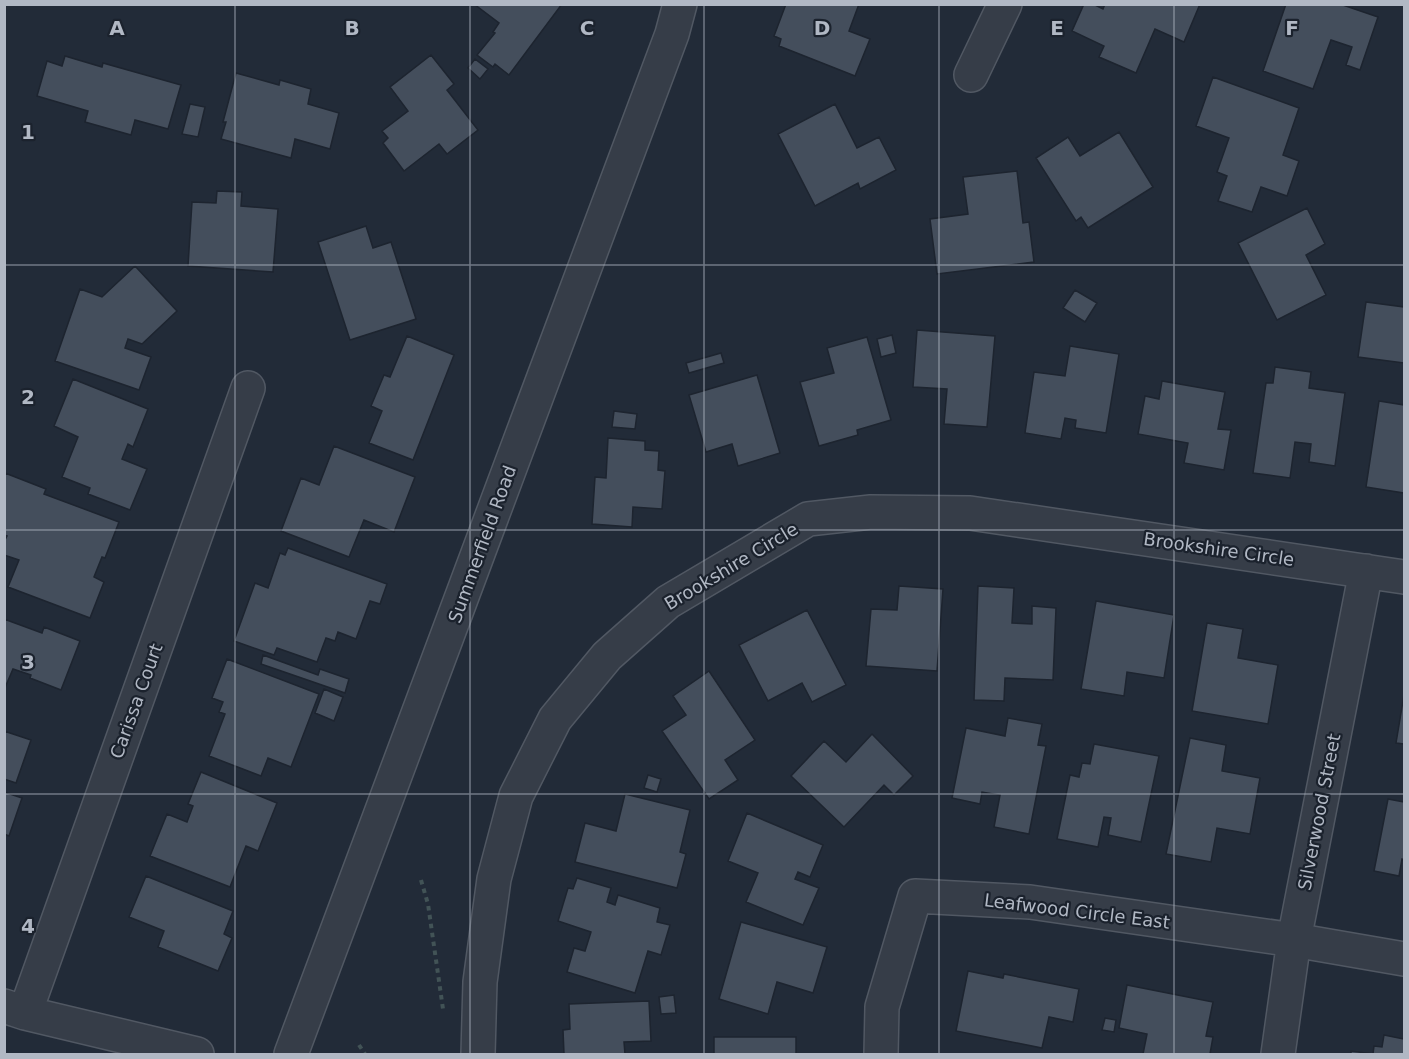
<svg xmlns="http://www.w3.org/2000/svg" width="1409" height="1059" viewBox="0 0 1409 1059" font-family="'DejaVu Sans',sans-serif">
	<rect width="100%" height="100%" fill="#222b38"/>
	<path fill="#444e5c" stroke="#1d242f" stroke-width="1.5" d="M474 4H562L509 75 495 64 493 67 477 55 495 33 493 32 499 23Z
		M786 4H859L849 31 870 39 855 76 779 46 781 39 774 36Z
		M1084 4H1093L1103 9 1105 4H1200L1184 42 1155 29 1136 73 1099 57 1104 46 1072 31Z
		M1286 4H1340L1378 17 1360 70 1346 65 1352 47 1331 40 1313 89 1263 71Z
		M431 55 454 84 447 90 478 130 447 154 439 144 404 171 383 143 388 138 382 131 408 111 390 87Z
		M65 56 102 67 103 63 181 85 168 129 135 120 131 135 85 122 88 111 37 96 47 61 62 66Z
		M475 59 488 69 480 79 468 68Z
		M236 73 279 85 280 80 311 89 308 104 339 113 330 149 295 139 291 158 221 139 226 122H223Z
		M1213 77 1299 108 1283 155 1299 161 1287 196 1261 187 1252 212 1218 201 1227 176 1217 172 1229 138 1196 126Z
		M190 104 205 107 198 137 182 134Z
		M835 104 857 148 879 137 896 170 860 189 858 183 815 206 778 134Z
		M1119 132 1153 187 1088 228 1081 217 1076 221 1036 158 1068 137 1080 156Z
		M1017 171 1023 223 1029 222 1034 262 937 274 930 219 968 214 963 177Z
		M217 191 242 192 241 206 278 209 273 272 188 266 192 202 216 203Z
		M1307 208 1325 244 1306 255 1326 295 1277 320 1238 243Z
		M366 226 373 248 391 242 416 319 350 340 318 242Z
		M135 266 177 311 142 344 128 339 125 348 151 357 139 390 55 361 80 289 102 297Z
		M1075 290 1097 303 1085 322 1063 308Z
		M1366 302 1404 307V363L1358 357Z
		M917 330 995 336 987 427 944 424 947 389 913 387Z
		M892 335 896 353 881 357 877 339Z
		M407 336 454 355 413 460 369 443 382 411 371 406 384 375 390 377Z
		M867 337 891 420 857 430 858 435 819 446 800 382 834 373 827 348Z
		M1070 346 1119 354 1106 433 1075 428 1076 420 1065 418 1061 439 1025 433 1034 372 1065 376Z
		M721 353 724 363 689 373 686 363Z
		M1275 367 1311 372 1309 388 1345 393 1335 466 1309 462 1311 444 1295 442 1290 478 1253 473 1266 383H1273Z
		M757 375 780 453 738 466 732 444 706 452 689 395Z
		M73 379 148 409 133 447 128 444 122 459 147 469 130 510 88 494 90 488 62 477 78 437 54 426Z
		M1162 381 1225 392 1218 429 1231 430 1224 470 1184 463 1188 443 1138 434 1145 396 1159 399Z
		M1379 401 1404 405V493L1366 487Z
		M614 411 637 414 635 429 612 427Z
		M608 438 645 441V450L659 451 658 470 665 471 662 509 633 507 632 527 592 524 595 477 606 478Z
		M334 446 415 477 394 532 364 520 349 557 281 531 301 478 319 485Z
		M5 473 46 489 44 494 119 522 105 558 102 557 94 577 104 582 90 618 8 587 19 560 4 555V542L7 536 4 535Z
		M288 548 387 584 380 604 370 601 356 639 338 632 335 641 326 638 317 662 277 648 274 655 234 641 255 583 268 588 280 553 285 555Z
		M899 586 943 589 937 671 866 666 871 609 897 610Z
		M978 586 1014 588 1012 623 1032 624V606L1056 608 1053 680 1005 678 1004 701 974 700Z
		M1096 601 1174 615 1164 678 1127 672 1124 696 1081 689Z
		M807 610 846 685 812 702 802 683 768 701 739 645Z
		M4 619 42 633 44 627 80 641 61 690 30 678 31 675 13 669 4 690Z
		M1207 623 1243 629 1238 658 1278 665 1268 724 1192 711Z
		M263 655 318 675 320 669 349 679 345 693 261 664Z
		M227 659 319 694 291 767 268 758 261 776 209 756 225 714 219 712 223 702 212 698Z
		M709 671 755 740 725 760 738 780 709 799 662 731 686 715 673 696Z
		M324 689 343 697 334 721 315 713Z
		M1404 695V744L1396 743Z
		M1008 718 1042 724 1038 745 1046 746 1029 834 994 827 1000 795 982 792 980 804 952 798 966 728 1005 736Z
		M4 731 31 740 16 783 4 779Z
		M872 734 913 776 894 795 884 785 844 827 791 776 824 741 846 762Z
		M1190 738 1226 745 1222 771 1260 778 1250 834 1217 828 1211 862 1166 854Z
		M1094 744 1159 756 1141 842 1108 835 1111 818 1104 817 1098 847 1057 839 1070 775 1079 777 1082 763 1090 764Z
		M201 772 277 803 258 851 246 846 230 887 150 856 167 814 187 822 193 806 188 804Z
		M648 775 661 779 657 792 644 788Z
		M4 792 22 798 9 836 4 834Z
		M625 794 690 810 680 852 686 854 677 888 575 862 585 823 616 831Z
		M1388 799 1404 802V860L1402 859 1399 876 1374 871Z
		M747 813 823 845 810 877 798 872 795 879 819 888 803 925 746 902 758 873 728 861Z
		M146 876 233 911 224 934 232 938 218 971 158 947 164 931 129 917Z
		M577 878 611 888 607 902 615 905 618 895 660 908 657 922 670 925 661 955 648 951 635 993 567 972 574 948 585 951 591 932 558 921 568 888 573 889Z
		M741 922 827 947 813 993 777 982 768 1014 719 999Z
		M968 971 1003 978 1004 974 1079 989 1073 1022 1049 1017 1042 1048 956 1031Z
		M1127 985 1213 1002 1206 1036 1213 1037 1210 1054H1143L1147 1034 1119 1028Z
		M674 995 676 1013 661 1014 659 997Z
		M649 1001 651 1041 624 1042 625 1054H564L563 1030 570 1029 569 1004Z
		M1105 1018 1116 1020 1114 1032 1102 1030Z
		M1384 1035 1404 1039V1054H1351V1051L1373 1054 1374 1046 1382 1047Z
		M714 1037H796V1054H714Z"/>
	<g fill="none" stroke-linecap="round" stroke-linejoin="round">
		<defs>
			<path id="minor" d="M971 75 1005 4
				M4 1006 25 1013 197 1054
				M25 1013 248 388
				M291 1054 672 34 680 4
				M478 1054 480 982 494 879 516 796 555 719 607 656 668 602 808 519 871 512 970 513 1404 577
				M881 1054 882 1007 915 896 1030 902 1294 940 1404 959
				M1278 1054 1294 940 1366 571"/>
		</defs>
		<use href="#minor" stroke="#515863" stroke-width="36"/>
		<path stroke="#425356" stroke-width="4" stroke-dasharray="4.5 4.5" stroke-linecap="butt" d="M421 880 428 904 443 1009
			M359 1045 365 1054"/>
		<use href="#minor" stroke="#363d48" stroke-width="33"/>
	</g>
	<path fill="none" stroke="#b1b8c4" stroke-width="1.5" stroke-opacity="0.55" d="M235 4V1054M470 4V1054M704 4V1054M939 4V1054M1174 4V1054M4 265H1404M4 530H1404M4 794H1404"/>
	<g text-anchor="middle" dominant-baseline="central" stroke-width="4.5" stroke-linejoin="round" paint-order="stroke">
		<g font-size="18" fill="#b1b8c4" stroke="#1b222d">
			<text transform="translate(482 544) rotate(-70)">Summerfield Road</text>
			<text transform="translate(1219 549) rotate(8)">Brookshire Circle</text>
			<text transform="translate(731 566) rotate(-31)">Brookshire Circle</text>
			<text transform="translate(136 701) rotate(-70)">Carissa Court</text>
			<text transform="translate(1319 812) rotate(-79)">Silverwood Street</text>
			<text transform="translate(1077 911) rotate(7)">Leafwood Circle East</text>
		</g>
	</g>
	<g font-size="20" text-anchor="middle" font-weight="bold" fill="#b1b8c4" stroke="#1b222d" stroke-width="4.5" stroke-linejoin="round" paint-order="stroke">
		<text x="117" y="35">A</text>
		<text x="352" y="35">B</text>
		<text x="587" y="35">C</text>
		<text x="822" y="35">D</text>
		<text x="1057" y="35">E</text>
		<text x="1292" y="35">F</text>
		<text x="28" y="139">1</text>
		<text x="28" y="404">2</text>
		<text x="28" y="669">3</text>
		<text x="28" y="933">4</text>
	</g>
	<rect width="1409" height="1059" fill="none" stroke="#b1b8c4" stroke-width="12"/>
</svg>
